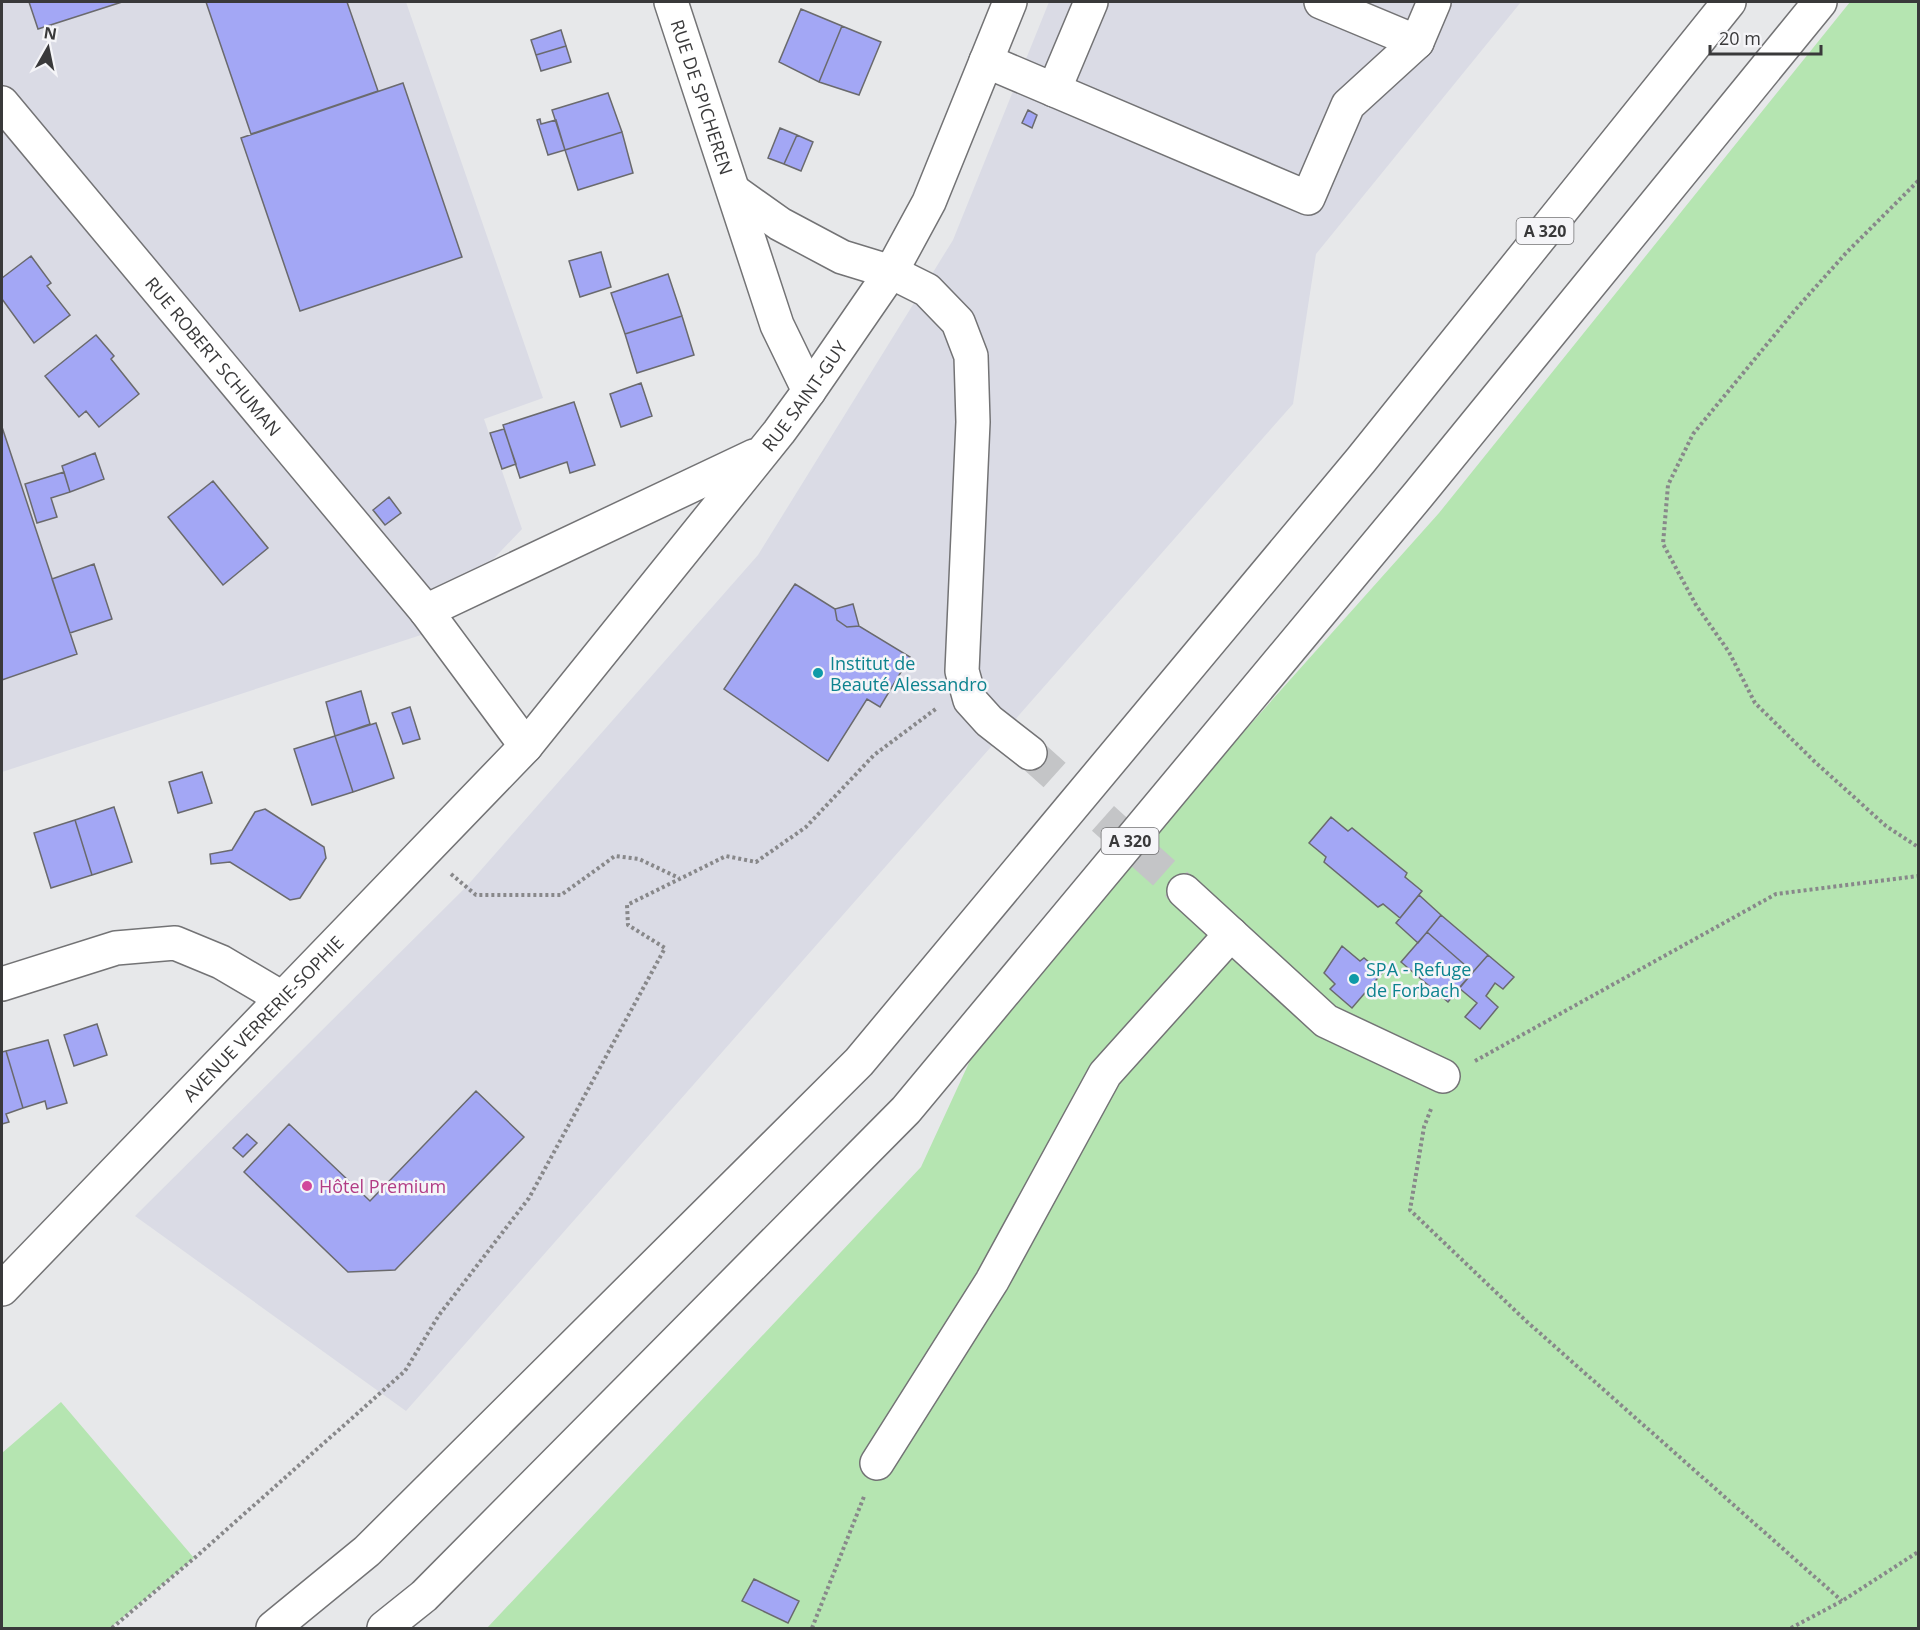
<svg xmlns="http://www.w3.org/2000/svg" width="1920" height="1630" viewBox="0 0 1920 1630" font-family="'Open Sans',sans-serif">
	<rect width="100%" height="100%" fill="#e7e8ea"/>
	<path fill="#dadbe5" d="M2 2H406L543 398 484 419 522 529 421 635 2 772Z
		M1049 2H1521L1316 254 1293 404 406 1411 135 1216 466 887 758 555 953 240Z"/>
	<path fill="#b5e5b1" d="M1850 2H1918V1628H487L921 1167 991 1015 1439 513Z
		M61 1402 194 1558 110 1628H2V1453Z"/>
	<path fill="#a3a7f5" stroke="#6a6a6d" stroke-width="1.5" d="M29 2H122L38 29Z
		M206 2H347L378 91 251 134Z
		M801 9 842 26 819 82 779 62Z
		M842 26 881 42 859 95 819 82Z
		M561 30 566 46 536 55 531 40Z
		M566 46 571 62 541 71 536 55Z
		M403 83 462 257 300 311 241 138Z
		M608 93 622 132 565 150 552 110Z
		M1028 110 1037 115 1032 128 1022 123Z
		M540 119 541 124 556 120 565 150 548 155 537 120Z
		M780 128 797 135 784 164 768 158Z
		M622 132 633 173 578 190 565 150Z
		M797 135 813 142 801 171 784 164Z
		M601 252 611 287 580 297 569 261Z
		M31 256 51 283 47 286 70 315 34 343 2 299V278Z
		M668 274 682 316 625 334 611 293Z
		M682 316 694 355 637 373 625 334Z
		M96 335 114 356 111 359 139 394 99 427 86 411 79 417 45 376Z
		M641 383 652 416 621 427 610 394Z
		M574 402 595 465 570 473 567 462 520 478 503 425Z
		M2 427 77 654 2 680Z
		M504 429 516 464 502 469 490 433Z
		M95 453 104 479 70 492 62 466Z
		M64 472 70 492 51 498 57 517 37 523 25 484Z
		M213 481 268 548 223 585 168 517Z
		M389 497 401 513 385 525 373 510Z
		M94 564 112 619 70 633 52 579Z
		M795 584 835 609 837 620 847 627 859 626 910 657 880 707 867 699 828 761 724 689Z
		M853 604 859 626 847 627 837 620 835 609Z
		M361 691 370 724 335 736 326 702Z
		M410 707 420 739 403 744 392 713Z
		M376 723 394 778 353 792 335 736Z
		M335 736 353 792 312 805 294 749Z
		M202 772 212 803 178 813 169 782Z
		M114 807 132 862 92 875 75 820Z
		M265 809 324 847 326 858 300 898 290 900 230 862 211 864 210 854 232 850 255 812Z
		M1331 817 1348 831 1352 828 1407 873 1405 877 1422 891 1400 918 1383 904 1378 907 1324 862 1326 857 1309 843Z
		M75 820 92 875 51 888 34 833Z
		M1419 895 1441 915 1418 943 1396 923Z
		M1441 915 1488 955 1473 972 1427 932Z
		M1427 932 1473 972 1448 1002 1401 962Z
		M1342 946 1360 961 1364 958 1382 973 1352 1008 1330 989 1335 984 1324 973Z
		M1488 955 1514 977 1503 989 1495 983 1486 996 1498 1007 1480 1029 1465 1017 1477 1003 1459 988Z
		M97 1024 107 1055 74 1066 64 1035Z
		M48 1040 67 1103 47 1109 45 1101 23 1108 6 1051Z
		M6 1051 23 1108 6 1114 9 1122 2 1124V1052Z
		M476 1091 524 1137 395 1270 348 1272 244 1172 289 1124 370 1201Z
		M247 1134 257 1143 243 1157 233 1148Z
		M754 1579 799 1601 788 1623 742 1601Z"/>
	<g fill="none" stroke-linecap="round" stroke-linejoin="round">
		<path stroke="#c4c5c7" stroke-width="33" stroke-dasharray="33 16" stroke-linecap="butt" d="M1030 753 1184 891"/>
		<defs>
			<g id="minor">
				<path id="s1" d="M671 2 777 325 809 391"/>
				<path d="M1321 2 1417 42"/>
				<path d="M986 61 1308 198 1348 105 1417 42 1434 2"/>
				<path d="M1054 90 1091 2"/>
				<path id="s2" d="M2 103 426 611 526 746"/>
				<path d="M735 192 780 224 842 257 891 272 927 290 958 322 971 356 973 422 962 671 970 700 989 721 1030 753"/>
				<path d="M426 611 754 456"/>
				<path d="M1184 891 1326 1021 1443 1076"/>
				<path d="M2 984 116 948 175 943 221 962 282 998"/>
				<path id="s3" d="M2 1289 526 746 779 432 809 391 891 272 929 202 1010 2"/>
				<path d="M877 1463 992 1281 1105 1074 1231 934"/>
			</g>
			<path id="highway" d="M273 1628 367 1551 859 1062 1361 460 1729 2
				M384 1628 424 1596 906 1110 1418 495 1820 2"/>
		</defs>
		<use href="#minor" stroke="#737375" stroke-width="36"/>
		<use href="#highway" stroke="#737375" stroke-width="36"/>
		<path stroke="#88888a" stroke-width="4" stroke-dasharray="3 3" stroke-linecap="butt" d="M1918 181 1846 253 1796 309 1693 434 1668 485 1663 544 1696 605 1729 652 1755 703 1814 761 1886 826 1918 847
			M451 874 476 895H561L615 856 639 859 679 878
			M1475 1061 1776 894 1918 876
			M1431 1109 1424 1127 1410 1210 1525 1320 1842 1601
			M112 1628 198 1555 405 1371 439 1315 529 1198 665 948 628 925 627 905 726 856 756 862 806 827 874 755 937 708
			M812 1628 865 1494
			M1791 1628 1842 1601 1918 1552"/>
		<use href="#minor" stroke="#fff" stroke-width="33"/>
		<use href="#highway" stroke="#fff" stroke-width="33"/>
	</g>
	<g fill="#0f9aa8" stroke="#f5f5f8" stroke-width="2">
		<circle cx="818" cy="673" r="6"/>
		<circle cx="1354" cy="979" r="6"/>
	</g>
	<circle fill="#d1479c" stroke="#f5f5f8" stroke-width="2" cx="307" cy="1186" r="6"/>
	<g text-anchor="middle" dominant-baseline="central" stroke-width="5" stroke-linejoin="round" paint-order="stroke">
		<g fill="#f5f5f8" stroke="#717173" stroke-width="1.5">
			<rect x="1516.5" y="218" width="57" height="26" rx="4.5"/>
			<rect x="1101.5" y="828" width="57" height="26" rx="4.5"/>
		</g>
		<g font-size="16" font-weight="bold" fill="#39393a">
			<text x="1545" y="231">A 320</text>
			<text x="1130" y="841">A 320</text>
		</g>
		<g font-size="18" fill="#39393a" stroke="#f5f5f8">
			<text stroke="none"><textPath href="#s1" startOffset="100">RUE DE SPICHEREN</textPath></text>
			<text stroke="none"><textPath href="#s2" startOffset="330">RUE ROBERT SCHUMAN</textPath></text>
			<text stroke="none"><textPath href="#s3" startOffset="1202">RUE SAINT-GUY</textPath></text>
			<text stroke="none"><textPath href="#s3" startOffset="376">AVENUE VERRERIE-SOPHIE</textPath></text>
		</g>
		<g font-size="18" fill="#0d838f" stroke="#f5f5f8" text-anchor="start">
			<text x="830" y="663">Institut de<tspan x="830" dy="21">Beauté Alessandro</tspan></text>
			<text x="1366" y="969">SPA - Refuge<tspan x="1366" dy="21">de Forbach</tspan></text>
		</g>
		<g font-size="18" fill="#b23c85" stroke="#f5f5f8" text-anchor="start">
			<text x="319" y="1186">Hôtel Premium</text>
		</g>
	</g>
	<rect width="1920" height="1630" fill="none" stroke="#39393a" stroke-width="6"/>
	<g transform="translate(48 48) rotate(9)" stroke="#f5f5f8" stroke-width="4.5" paint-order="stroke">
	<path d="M0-4.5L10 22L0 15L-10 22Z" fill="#39393a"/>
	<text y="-9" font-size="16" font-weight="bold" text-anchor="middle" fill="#39393a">N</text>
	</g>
	<path d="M1710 45v9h111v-9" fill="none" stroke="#39393a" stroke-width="3"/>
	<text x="1719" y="45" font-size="18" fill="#39393a" stroke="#f5f5f8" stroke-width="4.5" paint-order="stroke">20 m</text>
</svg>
